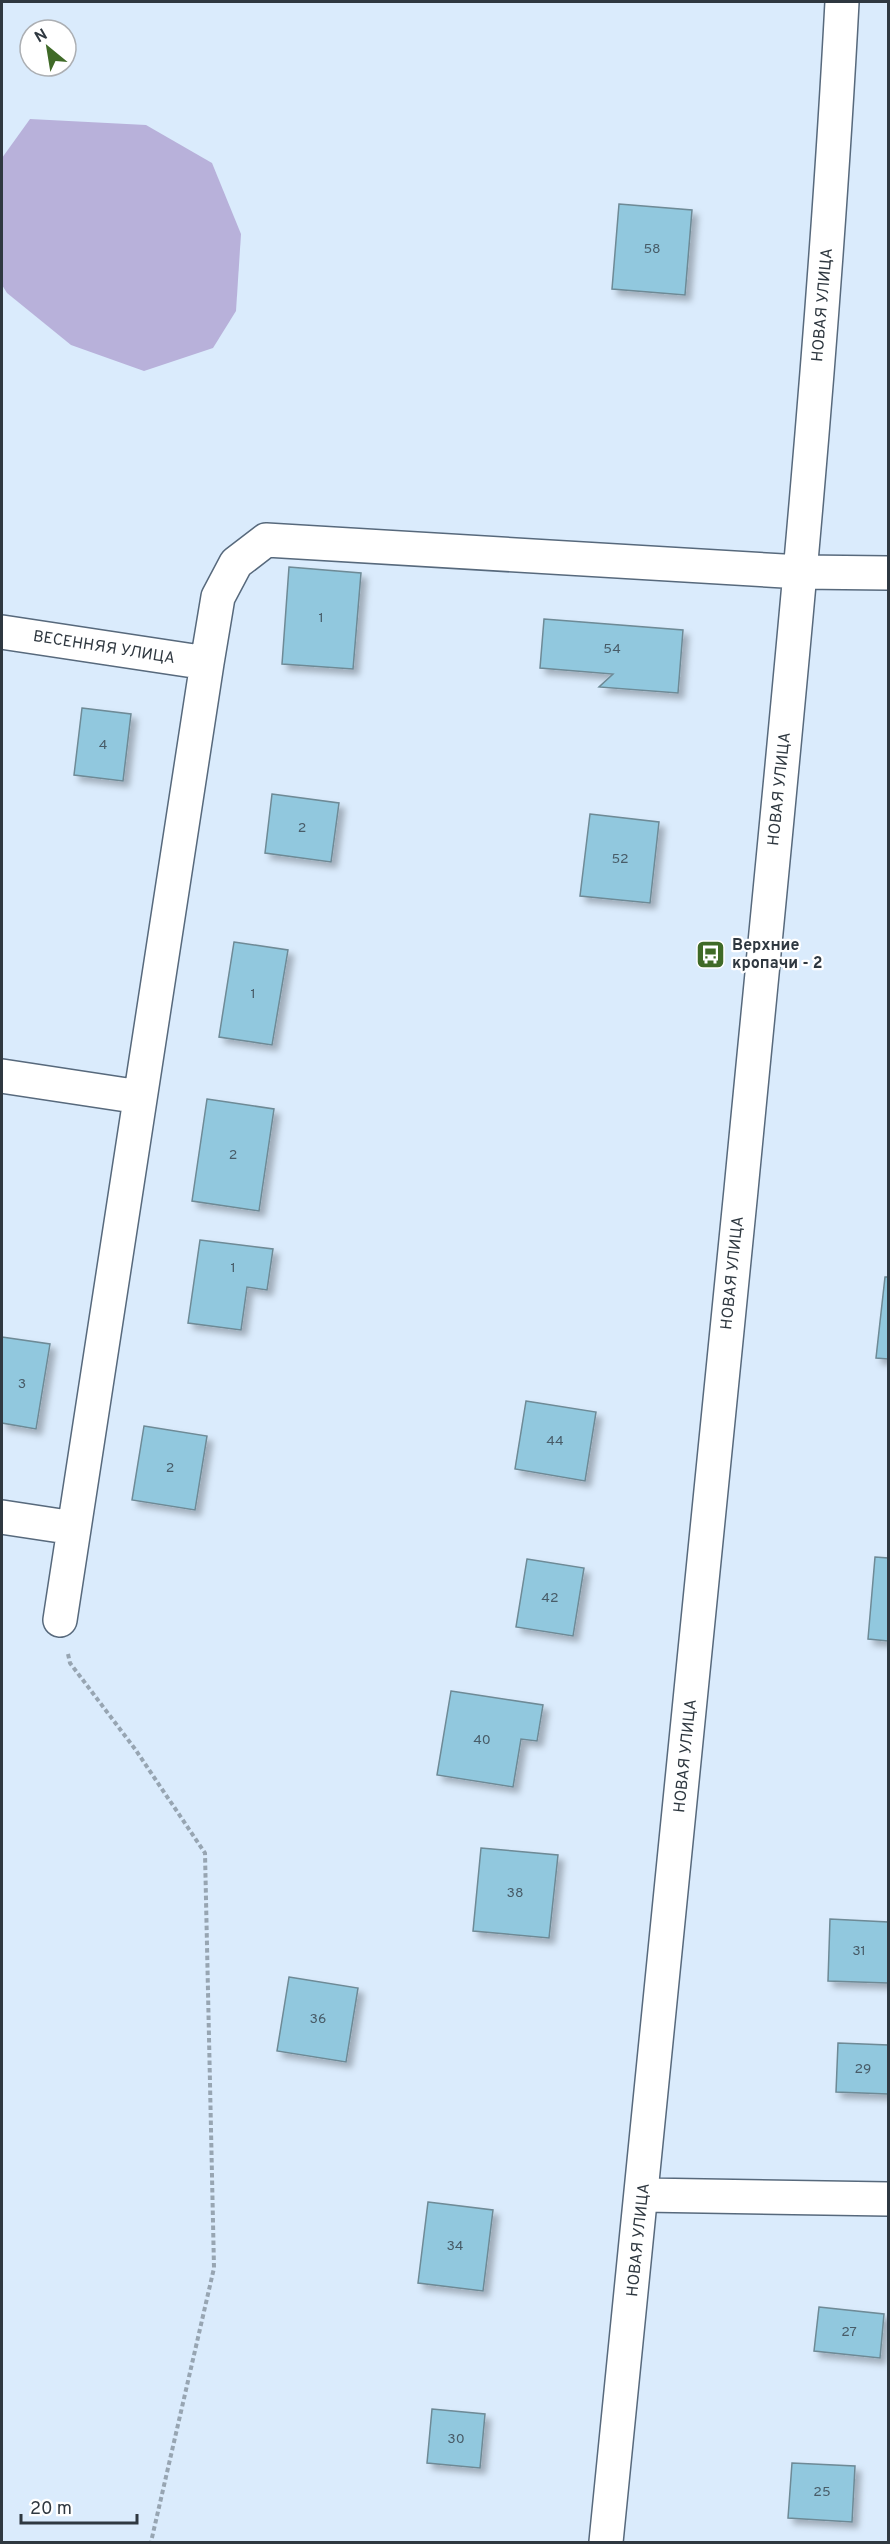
<svg xmlns="http://www.w3.org/2000/svg" width="890" height="2544" viewBox="0 0 890 2544" font-family="Overpass,sans-serif">
	<defs>
		<filter id="shadow"><feDropShadow dx="5.5" dy="5.5" stdDeviation="3" flood-color="#0004"/></filter>
	</defs>
	<rect width="100%" height="100%" fill="#daebfc"/>
	<path fill="#b8b1da" d="M30 119 146 125 212 163 241 234 236 311 213 348 144 371 71 345 7 293 2 285V158Z"/>
	<path fill="#91c8de" stroke="#6e8a96" stroke-width="1.5" filter="url(#shadow)" d="M619 204 692 210 685 295 612 289Z
		M289 567 361 573 353 669 282 664Z
		M544 619 683 630 678 693 599 687 613 674 540 668Z
		M82 708 131 714 123 781 74 775Z
		M272 794 339 803 331 862 265 853Z
		M590 814 659 822 650 903 580 896Z
		M234 942 288 950 272 1045 219 1037Z
		M207 1099 274 1109 259 1211 192 1201Z
		M200 1240 273 1249 267 1290 247 1287 241 1330 188 1323Z
		M885 1277H888V1359L876 1358Z
		M2 1337 50 1344 36 1429 2 1423Z
		M526 1401 596 1412 585 1481 515 1469Z
		M144 1426 207 1436 195 1510 132 1500Z
		M875 1557 888 1558V1641L868 1639Z
		M527 1559 584 1568 573 1636 516 1627Z
		M451 1691 543 1705 537 1741 521 1739 513 1787 437 1775Z
		M481 1848 558 1855 549 1938 473 1931Z
		M830 1919 888 1922V1983L828 1981Z
		M289 1977 358 1988 346 2062 277 2051Z
		M838 2043 888 2045V2094L836 2092Z
		M428 2202 493 2210 483 2291 418 2283Z
		M819 2307 884 2314 880 2358 814 2351Z
		M432 2409 485 2414 480 2468 427 2463Z
		M792 2463 855 2466 852 2522 788 2518Z"/>
	<g fill="none" stroke-linecap="round" stroke-linejoin="round">
		<defs>
			<path id="minor" d="M2 632 207 663
				M2 1076 140 1097
				M2 1517 74 1528
				M60 1620 207 663 218 597 236 563 266 540 801 572 888 573
				M644 2195 888 2199
				M606 2542C655 2092 697 1641 741 1190 779 794 821 399 842 2"/>
		</defs>
		<use href="#minor" stroke="#57697c" stroke-width="36"/>
		<path stroke="#97a5b2" stroke-width="4" stroke-dasharray="4.5 3" stroke-linecap="butt" d="M68 1654 70 1663 135 1749 205 1853 214 2268 151 2542"/>
		<use href="#minor" stroke="#fff" stroke-width="33"/>
	</g>
	<defs>
		<symbol id="bus-square" viewBox="-11 -11 22 22"><rect x="-9" y="-9" width="18" height="18" rx="4" fill="#3f6a27" stroke="#fff"/><path d="M-5-6H5V4H4V6H2V4H-2V6H-4V4H-5ZM-3.5-4V0h7V-4ZM-3.5 1.2v1.5H-2V1.2ZM2 1.2v1.5H3.5V1.2Z" fill="#fff"/></symbol>
	</defs>
	<g fill-rule="evenodd">
		<use href="#bus-square" x="694" y="938" width="33" height="33"/>
	</g>
	<g text-anchor="middle" dominant-baseline="central" stroke-width="4.5" stroke-linejoin="round" paint-order="stroke">
		<g font-size="14" fill="#485c68">
			<text x="652" y="249">58</text>
			<text x="321" y="618">1</text>
			<text x="612" y="649">54</text>
			<text x="103" y="745">4</text>
			<text x="302" y="828">2</text>
			<text x="620" y="859">52</text>
			<text x="253" y="994">1</text>
			<text x="233" y="1155">2</text>
			<text x="233" y="1268">1</text>
			<text x="22" y="1384">3</text>
			<text x="555" y="1441">44</text>
			<text x="170" y="1468">2</text>
			<text x="550" y="1598">42</text>
			<text x="482" y="1740">40</text>
			<text x="515" y="1893">38</text>
			<text x="859" y="1951">31</text>
			<text x="318" y="2019">36</text>
			<text x="863" y="2069">29</text>
			<text x="455" y="2246">34</text>
			<text x="849" y="2332">27</text>
			<text x="456" y="2439">30</text>
			<text x="822" y="2492">25</text>
		</g>
		<g font-size="16" fill="#2f3840" stroke="#fff">
			<text transform="translate(823 305) rotate(-85)">НОВАЯ УЛИЦА</text>
			<text transform="translate(104 648) rotate(9)">ВЕСЕННЯЯ УЛИЦА</text>
			<text transform="translate(780 789) rotate(-84)">НОВАЯ УЛИЦА</text>
			<text transform="translate(733 1273) rotate(-84)">НОВАЯ УЛИЦА</text>
			<text transform="translate(686 1756) rotate(-84)">НОВАЯ УЛИЦА</text>
			<text transform="translate(639 2240) rotate(-84)">НОВАЯ УЛИЦА</text>
		</g>
		<g font-size="16" font-weight="bold" fill="#2f3840" stroke="#fff" text-anchor="start">
			<text x="732" y="946">Верхние<tspan x="732" dy="18">кропачи - 2</tspan></text>
		</g>
	</g>
	<rect width="890" height="2544" fill="none" stroke="#2f3840" stroke-width="6"/>
	<g transform="translate(48 48) rotate(330)"><circle r="28" fill="#ffffff" stroke="#acafb3" stroke-width="1.5"/>
	<path d="M0-4.5L10 22L0 15L-10 22Z" fill="#3f6a27"/>
	<text y="-9" font-size="16" font-weight="bold" text-anchor="middle" fill="#2f3840">N</text>
	</g>
	<path d="M21 2514v9h116v-9" fill="none" stroke="#2f3840" stroke-width="3"/>
	<text x="30" y="2514" font-size="18" fill="#2f3840" stroke="#ffffff" stroke-width="4.5" paint-order="stroke">20 m</text>
</svg>
